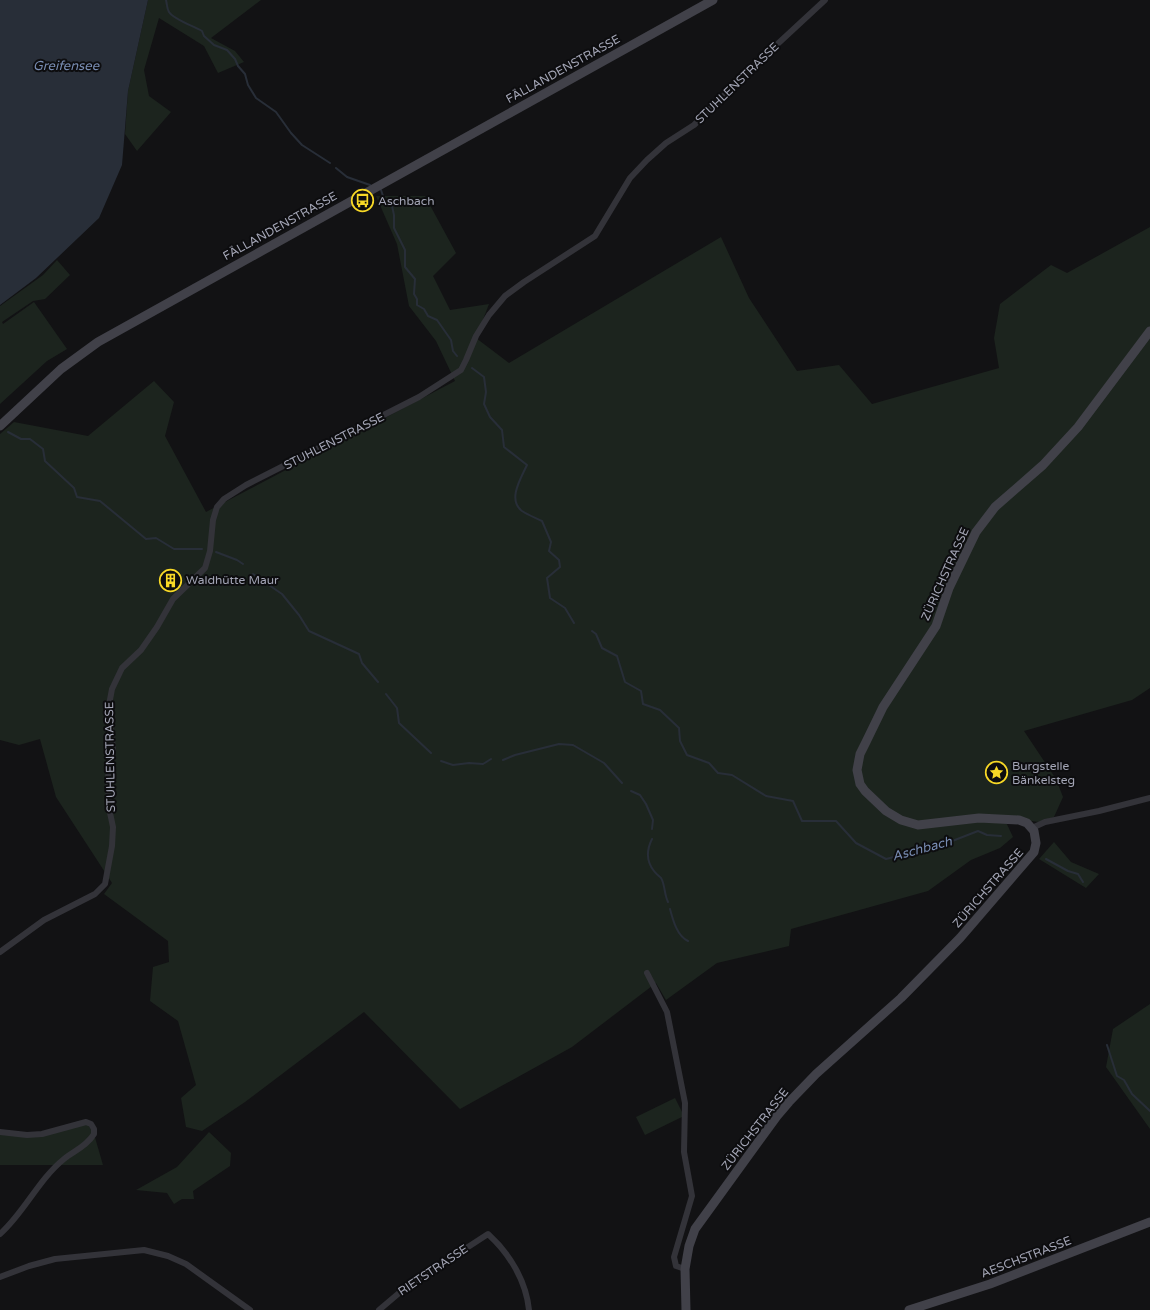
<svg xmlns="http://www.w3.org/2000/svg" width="1150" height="1310" viewBox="0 0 1150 1310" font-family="'Varela Round',sans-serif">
	<rect width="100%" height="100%" fill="#121214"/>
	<path fill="#1c241e" d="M148 0H261L211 38 235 51 244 62 218 73 204 46 159 18 144 70 149 96 171 112 137 151 125 134 128 91Z
		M376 196H425L456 253 433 276 450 310 489 304 476 338 509 363 721 237 749 298 797 371 839 365 872 404 999 368 994 338 1000 304 1051 265 1067 273 1150 227V688L1132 700 1024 731 1056 779 1063 797 1054 817 1039 822 1004 818 1013 837 1000 848 971 860 928 891 791 929 789 946 717 963 666 1000 656 983 572 1047 460 1109 364 1012 245 1102 202 1131 186 1127 181 1098 196 1085 178 1021 150 1001 153 967 169 962 168 941 104 894 112 883 56 797 40 739 19 745 0 740V434L14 422 88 436 154 381 174 402 165 436 206 512 455 381 436 341 409 306 397 244Z
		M57 260 70 275 45 299 33 301 2 322 3 324 34 302 67 349 47 361 0 404V306L43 275Z
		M1054 842 1071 862 1099 874 1086 888 1039 859Z
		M1150 1004V1129L1106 1067 1113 1029Z
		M675 1098 684 1116 645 1135 636 1117Z
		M86 1122 94 1134 103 1165H0V1132L27 1135Z
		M209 1132 231 1153 230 1166 193 1191 194 1199H182L174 1204 167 1193 136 1190 177 1167Z"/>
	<path fill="#282e38" d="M0 0H148L128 91 122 165 99 218 36 278 0 305Z"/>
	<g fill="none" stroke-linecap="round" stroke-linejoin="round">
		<path stroke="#282e38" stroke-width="2" d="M166 0C167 4 167 9 169 12 174 20 194 26 202 31L204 36 214 45 227 50 235 59 238 66 245 74 248 85 256 98 276 112 291 133 302 145 330 163
			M336 168 347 177 370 185
			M381 190 385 202 392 206 394 215V228L405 250V267L415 279 414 294 417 299V305L424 309 428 316 437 320 451 340 453 351 457 356
			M472 368 484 377 486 392 484 404 490 417 502 430 504 447 527 465C521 478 507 500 522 511 528 515 536 518 542 521L551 542 549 551 559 560 560 567 547 578 550 598 565 608 574 623
			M8 432 21 439H30L43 449 45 461 74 488 77 497 100 501 146 539 156 538 174 549H202
			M216 552 237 560 243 564
			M253 574 282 594 299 615 309 631 359 654 362 663 378 682
			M592 631 596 634 602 648 617 656 625 682 641 691 643 704 660 710 679 728 680 741 687 755 709 763 718 773 732 775 766 796 793 801 802 821H836L856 843 886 859 942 845 978 831 987 835 1001 836
			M386 694 397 708 399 723 431 753
			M503 760 515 755 559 744 573 745 604 763 622 783
			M441 761 453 765 469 763 483 764 491 759
			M631 791 640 795 646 804 653 820 652 829
			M652 839C646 851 646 861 654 871 656 874 659 876 661 878 665 884 664 894 668 902
			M1046 859 1068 871 1078 874 1083 882
			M670 909C673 920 677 936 688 941
			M1107 1045 1117 1076 1124 1080 1132 1094 1150 1111"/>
		<path stroke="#333339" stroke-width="6" d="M1032 828 1045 822 1099 811 1150 798
			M0 952 44 920 95 894 105 884 112 846 113 827 109 808 108 777 113 751 109 705 112 689 122 668 141 650 157 627 173 599 205 568 210 551 213 520 217 507 224 499 246 485 419 397 461 370 466 360 476 336 489 315 505 296 524 282 595 236 630 178 647 160 666 143 694 125 757 63 825 0
			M647 973 667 1012 685 1103 684 1152 692 1196 674 1257 676 1266 685 1269
			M0 1132 27 1135 42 1134 86 1122 91 1124 94 1129V1134C87 1146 74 1151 64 1159 38 1180 24 1213 0 1234
			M0 1277 29 1266 55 1259 144 1250 168 1256 186 1264 250 1310
			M379 1310 405 1288 488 1234C510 1254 526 1281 529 1310"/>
		<path stroke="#414149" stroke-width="9" d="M0 426 61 369 98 342 713 0
			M686 1310 685 1269 689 1246 695 1229 777 1116 789 1102 816 1074 901 998 960 938 1034 852 1036 843 1034 831 1027 823 1019 820 979 818 918 825 901 820 886 811 865 791 860 784 857 770 860 754 866 742 883 707 936 626 949 588 976 532 995 507 1043 465 1078 427 1150 331
			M909 1310 990 1284 1150 1222"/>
	</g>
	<defs>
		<symbol id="bus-ring" viewBox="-11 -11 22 22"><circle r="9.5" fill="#0d0d0f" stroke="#f7d826" stroke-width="1.5"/><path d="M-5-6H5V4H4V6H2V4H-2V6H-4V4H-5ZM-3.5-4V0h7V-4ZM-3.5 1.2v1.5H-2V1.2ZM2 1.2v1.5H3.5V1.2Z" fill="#f7d826"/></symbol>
		<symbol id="building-ring" viewBox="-11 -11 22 22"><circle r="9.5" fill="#0d0d0f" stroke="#f7d826" stroke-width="1.5"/><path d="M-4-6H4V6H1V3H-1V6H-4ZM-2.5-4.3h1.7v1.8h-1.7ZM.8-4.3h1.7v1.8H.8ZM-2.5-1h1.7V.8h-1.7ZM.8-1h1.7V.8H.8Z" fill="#f7d826"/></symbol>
		<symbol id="sight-ring" viewBox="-11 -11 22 22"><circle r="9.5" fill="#0d0d0f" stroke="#f7d826" stroke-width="1.5"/><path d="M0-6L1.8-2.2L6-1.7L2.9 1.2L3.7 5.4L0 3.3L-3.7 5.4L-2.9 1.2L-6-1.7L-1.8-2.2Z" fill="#f7d826"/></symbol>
	</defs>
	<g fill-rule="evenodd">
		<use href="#bus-ring" x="350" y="188" width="25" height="25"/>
		<use href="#building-ring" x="158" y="568" width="25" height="25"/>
		<use href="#sight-ring" x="984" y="760" width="25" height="25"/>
	</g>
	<g text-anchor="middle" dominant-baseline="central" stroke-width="4" stroke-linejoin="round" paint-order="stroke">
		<g font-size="12" fill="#a3a5b5" stroke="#0d0d0f">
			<text transform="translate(563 69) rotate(-29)">FÄLLANDENSTRASSE</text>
			<text transform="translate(737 83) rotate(-44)">STUHLENSTRASSE</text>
			<text transform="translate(280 226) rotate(-29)">FÄLLANDENSTRASSE</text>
			<text transform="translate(334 441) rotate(-27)">STUHLENSTRASSE</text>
			<text transform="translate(945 574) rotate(-66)">ZÜRICHSTRASSE</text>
			<text transform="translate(110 757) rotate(-91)">STUHLENSTRASSE</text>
			<text transform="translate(988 888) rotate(-49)">ZÜRICHSTRASSE</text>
			<text transform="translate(755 1129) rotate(-52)">ZÜRICHSTRASSE</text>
			<text transform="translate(1026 1257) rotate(-21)">AESCHSTRASSE</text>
			<text transform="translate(433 1270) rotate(-34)">RIETSTRASSE</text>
		</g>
		<g font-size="12" fill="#a3a5b5" stroke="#0d0d0f" text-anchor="start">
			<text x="378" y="201">Aschbach</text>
			<text x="186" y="580">Waldhütte Maur</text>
			<text x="1012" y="766">Burgstelle<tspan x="1012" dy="14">Bänkelsteg</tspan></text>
		</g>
		<g font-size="13" font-style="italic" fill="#788cb2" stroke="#0d0d0f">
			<text x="66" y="66">Greifensee</text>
			<text transform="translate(922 849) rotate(-15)">Aschbach</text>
		</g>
	</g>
</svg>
